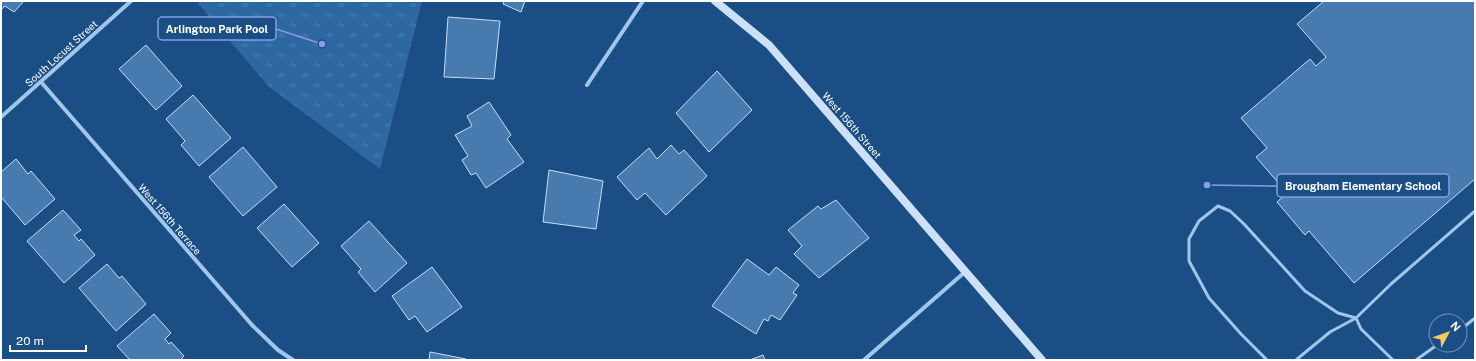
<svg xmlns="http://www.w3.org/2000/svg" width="1476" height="361" viewBox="0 0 1476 361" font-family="'Public Sans',sans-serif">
	<defs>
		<pattern id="park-tufts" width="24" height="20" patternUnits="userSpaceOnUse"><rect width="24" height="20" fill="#2d68a2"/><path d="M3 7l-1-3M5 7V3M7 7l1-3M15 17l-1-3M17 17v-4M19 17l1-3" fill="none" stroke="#4c7fb0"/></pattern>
	</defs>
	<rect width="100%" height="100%" fill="#1a4e84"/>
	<path fill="url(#park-tufts)" d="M196 1H422L380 169 269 87Z"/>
	<path fill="#477baf" stroke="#c5dff8" d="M1 1H24L14 12 5 6 1 10Z
		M504 1H525L521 12 503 4Z
		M1324 1H1475V179L1354 283 1309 231 1305 235 1277 202 1287 193 1256 157 1267 148 1241 118 1310 59 1316 66 1326 57 1297 24Z
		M448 17 500 21 494 79 444 77Z
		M146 45 182 86 156 110 119 69Z
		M717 71 752 110 709 152 676 113Z
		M193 95 231 138 199 166 181 145 185 141 166 119Z
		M489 102 511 135 507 139 524 162 486 188 476 173 471 175 462 160 468 156 455 135 472 126 467 116Z
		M671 145 679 154 684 150 707 176 666 215 645 193 637 200 617 177 649 148 657 159Z
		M243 147 277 187 243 216 209 177Z
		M16 159 28 174 31 171 55 199 25 225 1 197V172Z
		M549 170 603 181 596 229 543 222Z
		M836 200 869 238 819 278 794 254 802 246 788 230 818 206 821 209Z
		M284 204 319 243 292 267 257 228Z
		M63 210 81 230 74 235 79 241 81 239 95 255 64 283 27 241Z
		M369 221 407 263 375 292 358 272 361 269 341 246Z
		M747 259 769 275 776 267 799 285 793 293 797 295 780 320 771 315 768 321 764 319 756 334 712 306Z
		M107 264 119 278 122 276 146 304 116 331 79 288Z
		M432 267 462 307 427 332 415 316 409 320 392 296Z
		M154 314 171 333 165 339 169 344 171 342 184 356 180 360H130L117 346Z
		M430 352 466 359V360H429Z
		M763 355 765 360H750Z"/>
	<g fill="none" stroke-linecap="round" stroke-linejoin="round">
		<path stroke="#a0c6eb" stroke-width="3" d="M1460 330 1475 318
			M1267 360 1241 334 1209 298 1189 261V239L1199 221 1218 206 1230 211 1244 224 1305 291 1338 313 1356 318
			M1296 360 1330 332 1356 318
			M1393 360 1361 329 1356 318 1391 284 1475 211
			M1416 360 1437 345"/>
		<path stroke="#a0c6eb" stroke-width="4" d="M41 82 252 325 278 350 293 360
			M587 85 643 1
			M1 117 131 1
			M864 360 966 271"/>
		<path stroke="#cce1f8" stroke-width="8" d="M715 1 769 45 1042 360"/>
	</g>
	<g text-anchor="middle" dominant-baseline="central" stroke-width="3" stroke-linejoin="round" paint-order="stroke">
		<g font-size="10" fill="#fff" stroke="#1a4e84">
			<text transform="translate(61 53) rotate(-42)">South Locust Street</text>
			<text transform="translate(852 125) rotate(49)">West 156th Street</text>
			<text transform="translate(170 219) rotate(49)">West 156th Terrace</text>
		</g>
	</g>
	<path fill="none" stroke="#839eea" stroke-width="1.5" d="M322 44L276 29M1207 185L1277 186"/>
	<g fill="#839eea" stroke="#1a4e84" stroke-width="1.5">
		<circle cx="322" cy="44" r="4"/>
		<circle cx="1207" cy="185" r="4"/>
	</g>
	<g fill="#1a4e84" stroke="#839eea" stroke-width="1.5">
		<rect x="158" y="17" width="118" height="23" rx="4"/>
		<rect x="1277" y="174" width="172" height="23" rx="4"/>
	</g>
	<g font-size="11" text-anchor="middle" font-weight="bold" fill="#fff">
		<text x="217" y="33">Arlington Park Pool</text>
		<text x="1363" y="190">Brougham Elementary School</text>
	</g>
	<rect width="1476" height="361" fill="none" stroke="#ffffff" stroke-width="4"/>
	<g transform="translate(1448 333) rotate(49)"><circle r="19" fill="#1a4e84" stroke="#7695b5"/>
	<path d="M0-3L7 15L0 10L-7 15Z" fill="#fdc65c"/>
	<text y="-6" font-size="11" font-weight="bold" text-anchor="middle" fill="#ffffff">N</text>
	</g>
	<path d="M10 345v6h76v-6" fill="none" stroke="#ffffff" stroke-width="2"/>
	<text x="16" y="345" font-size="12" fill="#ffffff" stroke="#1a4e84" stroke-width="3" paint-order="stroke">20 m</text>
</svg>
